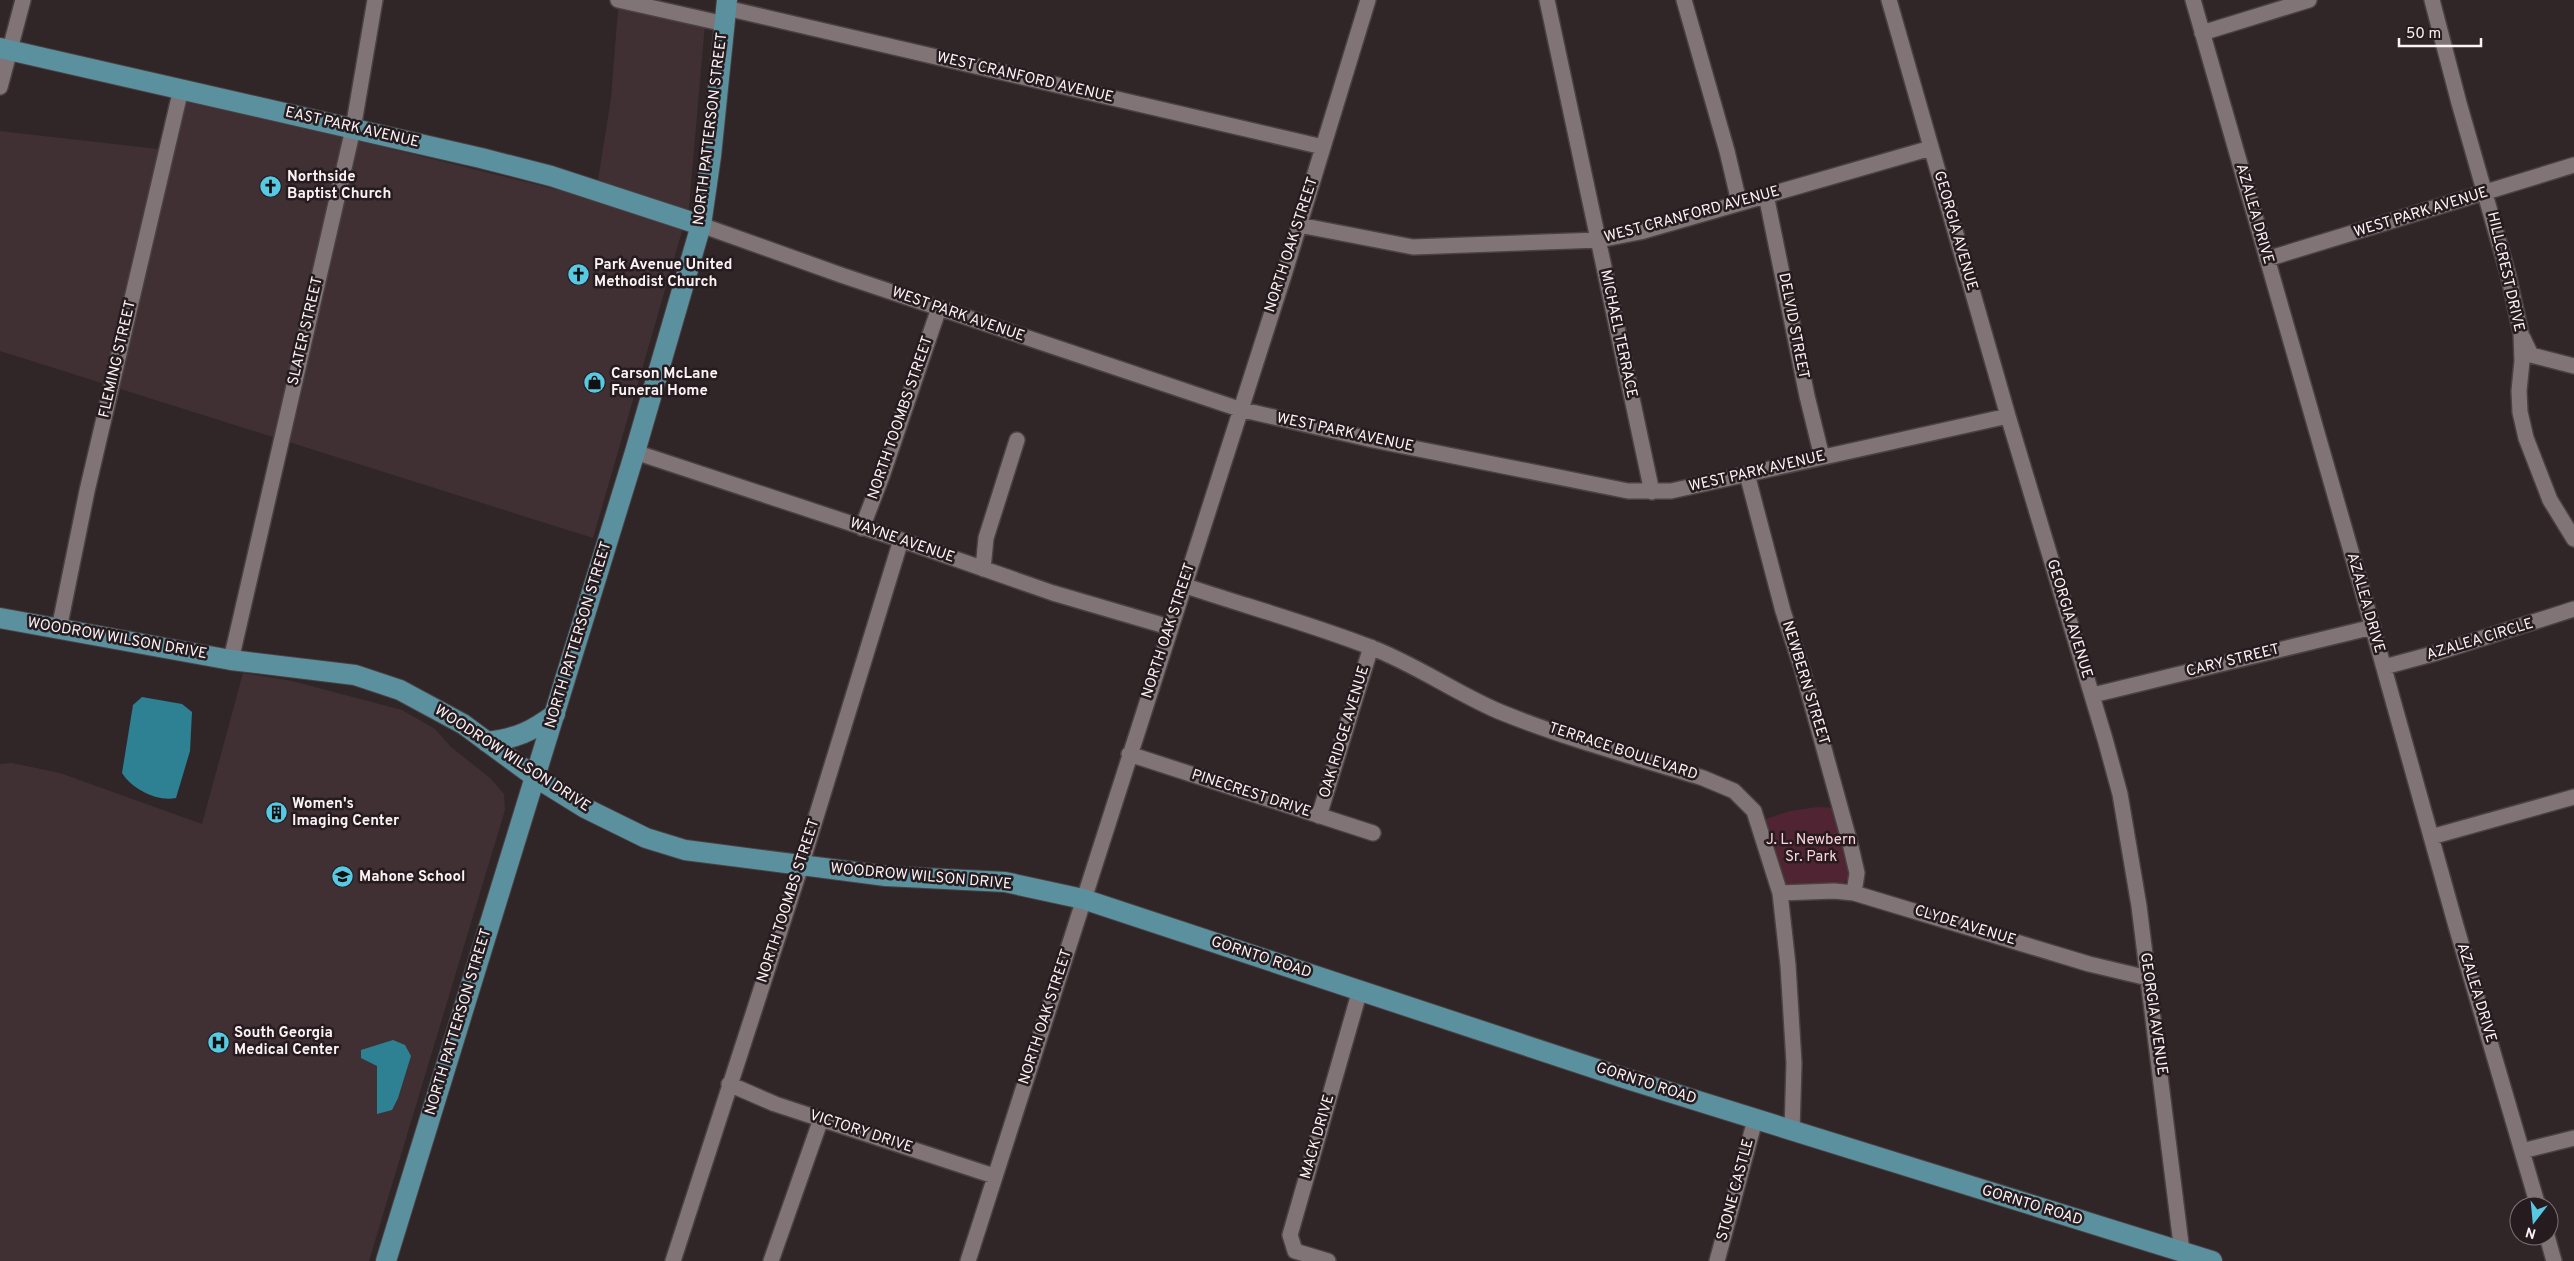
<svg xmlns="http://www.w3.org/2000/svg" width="2574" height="1261" viewBox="0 0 2574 1261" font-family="Overpass,sans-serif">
	<rect width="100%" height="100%" fill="#302628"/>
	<path fill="#402f33" d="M618 9 705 24 689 207 593 538 0 351V131L158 149 172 95 595 199 611 98Z
		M243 673 292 681 402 710 435 729 451 747 490 778 504 794 505 810 369 1261H0V764L12 763 60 773 202 824Z"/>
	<path fill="#502432" d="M1818 807 1838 808 1854 873 1843 884 1794 887 1784 883 1763 820 1790 811Z"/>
	<path fill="#2d8193" d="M142 697 182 704 192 712 190 751 176 798C157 802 132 789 122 773L133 705Z
		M393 1040 405 1045 411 1056 398 1098 392 1110 377 1114V1066L361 1058V1050Z"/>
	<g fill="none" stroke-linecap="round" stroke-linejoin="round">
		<defs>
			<path id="minor" d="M618 0 725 24
				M1547 0 1652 492
				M1684 0 1727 151 1739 202
				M1889 0 2008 416 2105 739 2120 794 2139 906 2182 1252
				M2193 0 2361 586 2456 926 2538 1206
				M2432 0 2459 103 2508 274 2521 333 2522 361 2519 391 2520 412 2526 438 2550 500 2574 539
				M726 8 1323 147
				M2202 33 2309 0
				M0 87 23 0
				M1766 195 1807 396 1822 457
				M701 225 841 275 1239 409 1373 440 1628 491H1671L2008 416
				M1299 225 1413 247 1599 240 1640 232 1931 148
				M2267 259 2574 165
				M2523 338 2531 355 2574 366
				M635 452 901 540 1053 593 1169 627
				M1747 474 1783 611 1802 669 1850 843 1857 873 1854 893
				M862 528 882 476 939 308
				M983 569 986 538 1017 440
				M1183 585C1245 606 1308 623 1370 647 1415 664 1454 692 1498 711 1564 738 1634 757 1703 778L1734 791 1754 811 1780 893 1788 965 1794 1063 1792 1131
				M59 629 87 491 181 89
				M231 660 353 129 375 0
				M2384 667 2436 653 2574 609
				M2093 695 2373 627
				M1129 754 1373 833
				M1319 816 1371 647
				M2431 837 2574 797
				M1780 893 1834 891 1854 893 2089 964 2148 978
				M729 1084 775 1104 994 1176
				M2522 1151 2574 1138
				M2547 1236 2554 1261
				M673 1261 801 866 901 540
				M771 1261 821 1119
				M968 1261 1284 275 1368 0
				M1328 1261 1295 1251 1290 1235 1360 990
				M1717 1261 1755 1120"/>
			<path id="major" d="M0 48 481 158 551 176 701 225
				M0 618 231 660 355 675 400 690 463 724 535 777 585 808 646 838 685 850 886 876 1005 882 1083 899 1624 1078 2212 1261
				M487 742C517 738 531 732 555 714
				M386 1261 635 452 701 225 711 156 727 0"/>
		</defs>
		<use href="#minor" stroke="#4a4143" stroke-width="18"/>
		<use href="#major" stroke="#4a4143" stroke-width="22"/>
		<use href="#minor" stroke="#817477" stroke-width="15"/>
		<use href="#major" stroke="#5b919e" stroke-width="20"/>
	</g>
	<defs>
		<symbol id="church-disc" viewBox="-11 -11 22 22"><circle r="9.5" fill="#57c9e2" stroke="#261c1f"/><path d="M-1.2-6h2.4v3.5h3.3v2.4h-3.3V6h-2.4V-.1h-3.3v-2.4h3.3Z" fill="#111"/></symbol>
		<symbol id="shop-disc" viewBox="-11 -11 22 22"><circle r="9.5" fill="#57c9e2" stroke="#261c1f"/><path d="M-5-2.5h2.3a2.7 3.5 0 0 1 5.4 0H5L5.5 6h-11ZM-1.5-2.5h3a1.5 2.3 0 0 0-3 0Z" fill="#111"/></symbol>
		<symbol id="building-disc" viewBox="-11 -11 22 22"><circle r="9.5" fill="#57c9e2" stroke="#261c1f"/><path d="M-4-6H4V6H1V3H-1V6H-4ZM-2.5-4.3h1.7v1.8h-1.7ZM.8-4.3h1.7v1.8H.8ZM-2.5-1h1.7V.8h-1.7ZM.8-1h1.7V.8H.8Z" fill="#111"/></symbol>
		<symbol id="school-disc" viewBox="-11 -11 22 22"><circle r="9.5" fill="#57c9e2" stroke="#261c1f"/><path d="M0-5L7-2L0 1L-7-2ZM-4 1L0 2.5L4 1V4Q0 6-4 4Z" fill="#111"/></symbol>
		<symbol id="hospital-disc" viewBox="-11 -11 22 22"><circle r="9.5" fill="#57c9e2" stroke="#261c1f"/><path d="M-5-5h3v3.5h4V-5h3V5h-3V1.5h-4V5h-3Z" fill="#111"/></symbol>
	</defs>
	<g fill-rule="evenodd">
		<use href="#church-disc" x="258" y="174" width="25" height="25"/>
		<use href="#church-disc" x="566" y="262" width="25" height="25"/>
		<use href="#shop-disc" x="582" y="370" width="25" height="25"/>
		<use href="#building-disc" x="264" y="800" width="25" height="25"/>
		<use href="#school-disc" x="330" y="864" width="25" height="25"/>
		<use href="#hospital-disc" x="206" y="1030" width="25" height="25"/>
	</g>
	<g text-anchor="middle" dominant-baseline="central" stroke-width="5" stroke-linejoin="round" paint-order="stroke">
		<g font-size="15" fill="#faf2f4" stroke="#261c1f">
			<text transform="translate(1025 78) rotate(13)">WEST CRANFORD AVENUE</text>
			<text transform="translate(352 128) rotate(13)">EAST PARK AVENUE</text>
			<text transform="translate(711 129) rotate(-83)">NORTH PATTERSON STREET</text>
			<text transform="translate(2421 213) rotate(-17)">WEST PARK AVENUE</text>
			<text transform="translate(2254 214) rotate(74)">AZALEA DRIVE</text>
			<text transform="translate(1692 215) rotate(-15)">WEST CRANFORD AVENUE</text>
			<text transform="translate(1955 231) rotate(74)">GEORGIA AVENUE</text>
			<text transform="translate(1292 245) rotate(-72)">NORTH OAK STREET</text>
			<text transform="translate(2505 272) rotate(77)">HILLCREST DRIVE</text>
			<text transform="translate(958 315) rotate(19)">WEST PARK AVENUE</text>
			<text transform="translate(1793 326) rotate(79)">DELVID STREET</text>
			<text transform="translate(306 331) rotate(-77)">SLATER STREET</text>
			<text transform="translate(1618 334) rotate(78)">MICHAEL TERRACE</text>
			<text transform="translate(118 359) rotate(-77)">FLEMING STREET</text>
			<text transform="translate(901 418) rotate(-71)">NORTH TOOMBS STREET</text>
			<text transform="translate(1345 433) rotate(12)">WEST PARK AVENUE</text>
			<text transform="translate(1757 472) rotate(-13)">WEST PARK AVENUE</text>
			<text transform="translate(902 541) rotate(19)">WAYNE AVENUE</text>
			<text transform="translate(2365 603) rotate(74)">AZALEA DRIVE</text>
			<text transform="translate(2069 619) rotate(73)">GEORGIA AVENUE</text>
			<text transform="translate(1169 631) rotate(-72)">NORTH OAK STREET</text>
			<text transform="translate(579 635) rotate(-73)">NORTH PATTERSON STREET</text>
			<text transform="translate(117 639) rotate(10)">WOODROW WILSON DRIVE</text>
			<text transform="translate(2480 640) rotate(-17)">AZALEA CIRCLE</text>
			<text transform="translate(2233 661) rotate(-14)">CARY STREET</text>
			<text transform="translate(1805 683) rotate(73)">NEWBERN STREET</text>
			<text transform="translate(1345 732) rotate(-73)">OAK RIDGE AVENUE</text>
			<text transform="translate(1623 752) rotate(18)">TERRACE BOULEVARD</text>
			<text transform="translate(512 759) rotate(33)">WOODROW WILSON DRIVE</text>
			<text transform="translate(1251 794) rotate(18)">PINECREST DRIVE</text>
			<text transform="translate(921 877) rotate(5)">WOODROW WILSON DRIVE</text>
			<text transform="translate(789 901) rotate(-72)">NORTH TOOMBS STREET</text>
			<text transform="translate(1965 926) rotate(17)">CLYDE AVENUE</text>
			<text transform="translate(1261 958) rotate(18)">GORNTO ROAD</text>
			<text transform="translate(2476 993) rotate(73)">AZALEA DRIVE</text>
			<text transform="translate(2153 1014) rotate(82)">GEORGIA AVENUE</text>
			<text transform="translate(1046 1017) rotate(-72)">NORTH OAK STREET</text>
			<text transform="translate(459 1022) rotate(-73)">NORTH PATTERSON STREET</text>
			<text transform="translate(1646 1084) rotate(18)">GORNTO ROAD</text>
			<text transform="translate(861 1132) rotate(18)">VICTORY DRIVE</text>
			<text transform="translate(1318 1137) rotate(-74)">MACK DRIVE</text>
			<text transform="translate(1736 1190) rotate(-75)">STONE CASTLE</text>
			<text transform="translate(2032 1206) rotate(17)">GORNTO ROAD</text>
		</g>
		<g font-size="15" font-weight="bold" fill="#faf2f4" stroke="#261c1f" text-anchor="start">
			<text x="287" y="177">Northside<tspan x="287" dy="17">Baptist Church</tspan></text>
			<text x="594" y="265">Park Avenue United<tspan x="594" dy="17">Methodist Church</tspan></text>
			<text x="611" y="374">Carson McLane<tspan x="611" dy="17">Funeral Home</tspan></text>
			<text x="292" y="804">Women's<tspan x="292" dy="17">Imaging Center</tspan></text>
			<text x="359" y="877">Mahone School</text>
			<text x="234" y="1033">South Georgia<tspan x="234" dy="17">Medical Center</tspan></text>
		</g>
		<g font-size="15" fill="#fed1dc" stroke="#261c1f">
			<text x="1811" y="840">J. L. Newbern<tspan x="1811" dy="17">Sr. Park</tspan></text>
		</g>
	</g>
	<g transform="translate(2534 1221) rotate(196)"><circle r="24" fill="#261c1f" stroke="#7b7274"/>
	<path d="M0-4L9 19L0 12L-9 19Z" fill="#57c9e2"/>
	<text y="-8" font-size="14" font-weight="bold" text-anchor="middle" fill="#faf2f4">N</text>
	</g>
	<path d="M2399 38v8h82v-8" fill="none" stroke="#faf2f4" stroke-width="2.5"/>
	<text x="2406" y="38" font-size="15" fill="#faf2f4" stroke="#261c1f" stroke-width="4" paint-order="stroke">50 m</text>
</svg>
